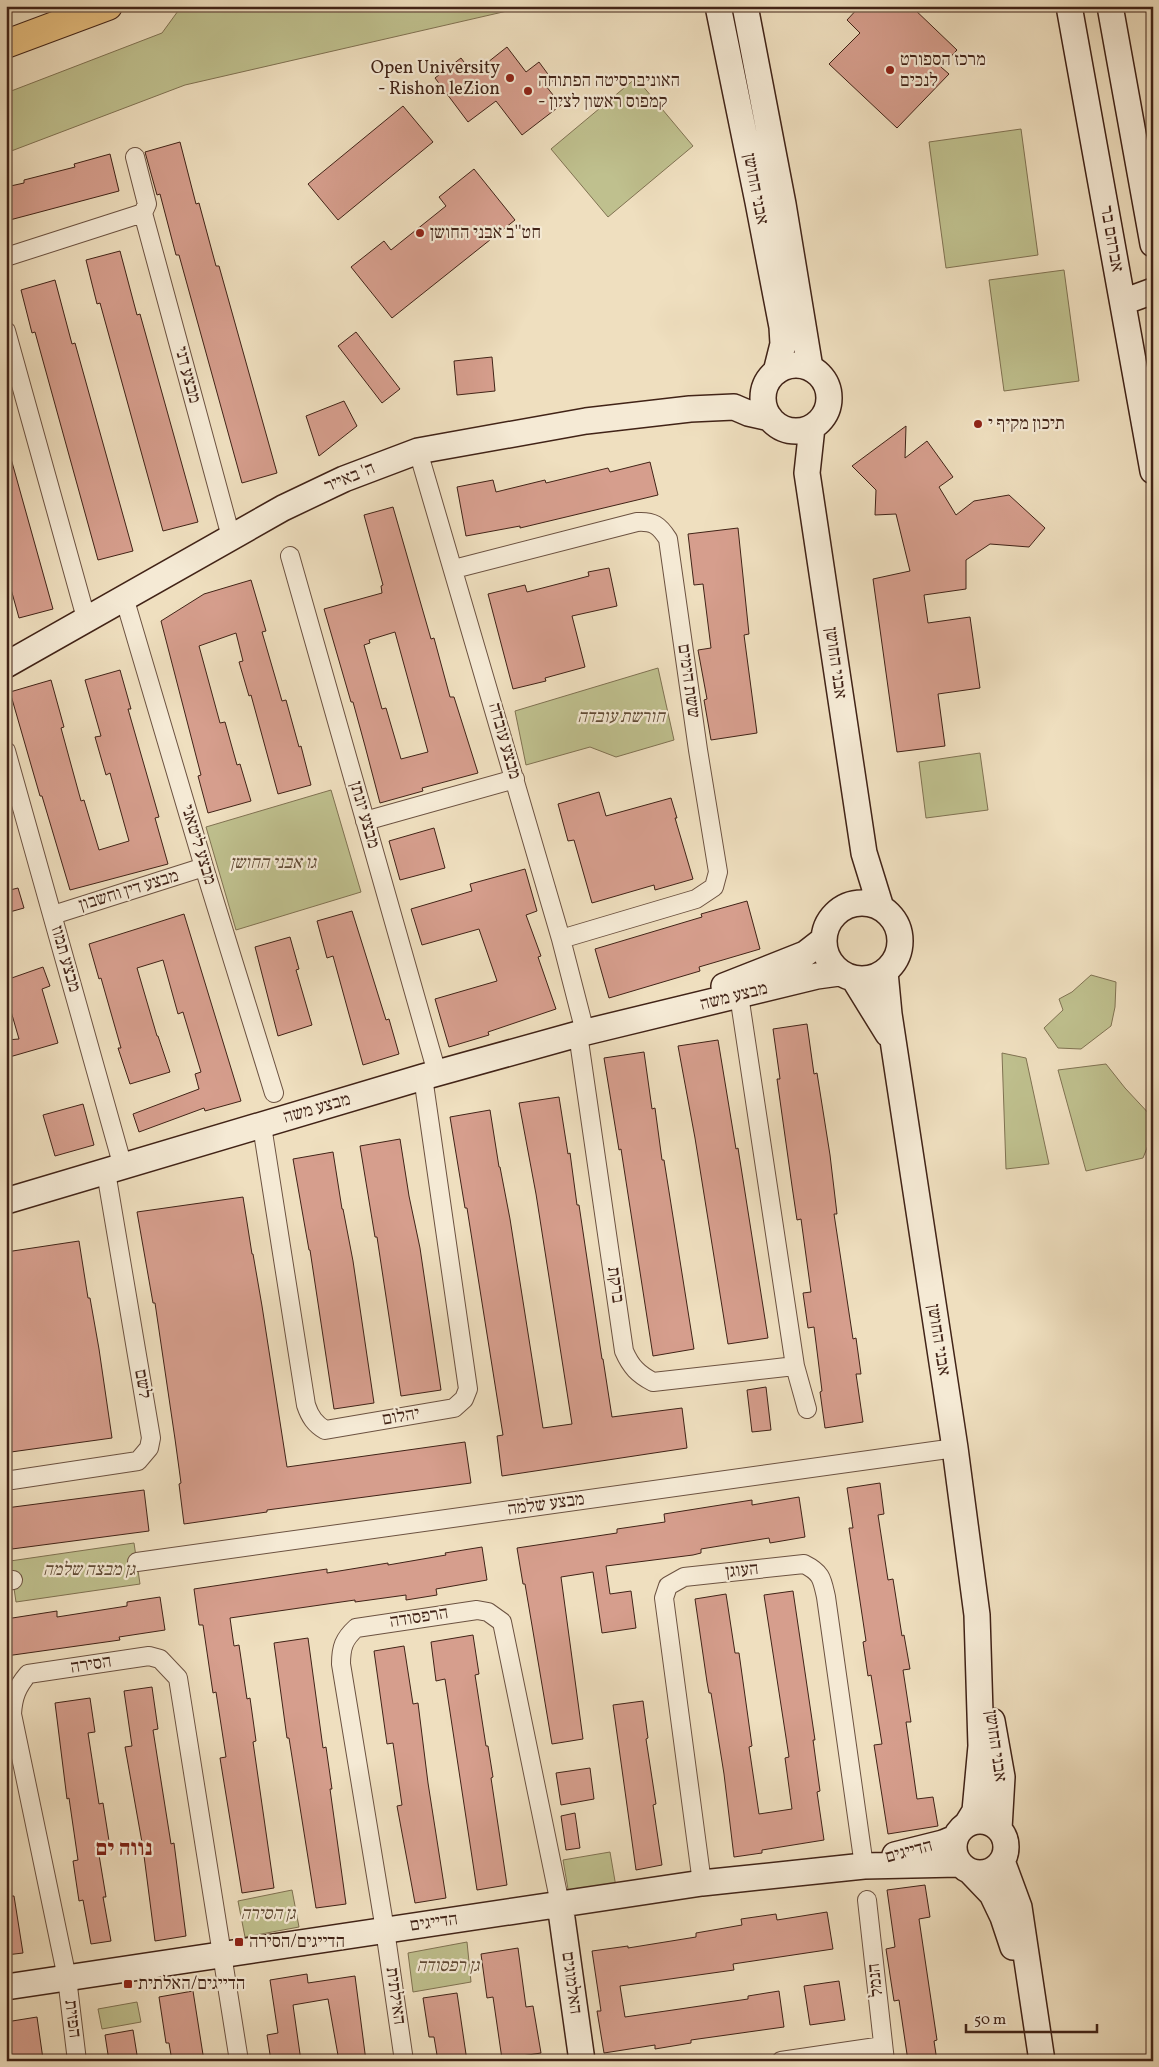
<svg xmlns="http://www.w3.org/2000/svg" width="1159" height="2067" viewBox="0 0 1159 2067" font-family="Vollkorn,'Frank Ruhl Libre',serif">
	<rect width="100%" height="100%" fill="#efdfbf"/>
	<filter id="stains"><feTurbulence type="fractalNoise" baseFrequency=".004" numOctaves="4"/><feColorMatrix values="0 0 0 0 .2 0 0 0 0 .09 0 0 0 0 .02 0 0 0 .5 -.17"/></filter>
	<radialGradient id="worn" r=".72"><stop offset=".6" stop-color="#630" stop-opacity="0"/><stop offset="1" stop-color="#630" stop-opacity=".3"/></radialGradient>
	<path fill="#bfc08e" stroke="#807252" d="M201 6H529L185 85 6 153V93L162 33 178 11Z
		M636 78 693 146 608 217 551 149Z
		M1021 129 1038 255 946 268 929 142Z
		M1064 270 1079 381 1004 391 989 280Z
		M658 668 674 740 616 757 590 747 526 765 515 711Z
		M980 753 988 810 926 818 919 762Z
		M331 790 361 892 236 930 206 827Z
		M1091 975 1116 982 1115 1007 1111 1026 1081 1049 1058 1048 1044 1028 1063 1010 1059 999 1072 992Z
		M1002 1053 1026 1058 1049 1164 1006 1169Z
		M1106 1064 1125 1088 1153 1118V1133L1143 1158 1086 1171 1058 1070Z
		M134 1543 140 1584 16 1602 10 1561Z
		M610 1852 616 1887 569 1895 563 1860Z
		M292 1890 299 1927 245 1937 238 1901Z
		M467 1942 471 1982 413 1992 408 1953Z
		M137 2002 141 2022 102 2029 98 2009Z"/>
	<path fill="#d69e8d" stroke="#412317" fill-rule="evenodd" d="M860 6H911L957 50 941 67 949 74 897 128 829 64 860 33 847 20Z
		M507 47 526 72 539 62 553 81 546 86 561 105 522 135 496 101 468 122 435 78 461 58 473 74Z
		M403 106 433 142 338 220 308 184Z
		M180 142 196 204 199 203 216 266H219L277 473 242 483 179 255H176L160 194 157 195 145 152Z
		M110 154 119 191 6 221V187L24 183V180L75 167 74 164Z
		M474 169 515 220 392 318 351 267 384 241 391 250 446 206 439 197Z
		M120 251 137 315 140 314 198 522 163 531 100 303 97 304 86 260Z
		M55 280 72 344 75 343 133 551 98 560 35 332 32 333 21 290Z
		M356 332 400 389 382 403 338 346Z
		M492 357 495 391 457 395 454 361Z
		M344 401 357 426 319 456 306 416Z
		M906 426 905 458 927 441 953 477 939 487 956 515 974 501 1009 495 1045 528 1029 547 990 544 966 560V589L924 595 928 623 970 617 980 688 938 694 945 746 897 752 873 579 910 571 896 514 875 515 876 490 852 466Z
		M10 455 53 609 19 618 6 571V456Z
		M650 462 658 495 520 528V526L466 536 457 487 493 480 496 492 545 480 546 483 608 468 610 472Z
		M393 507 431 639 434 638 450 697H454L478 773 422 788 423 791 380 803 365 746 353 702H351L324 609 382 593 381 586 383 585 364 515ZM395 632 428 752 401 759 386 708 382 709 364 645 370 643 369 640Z
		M738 528 749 634 744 635 757 733 711 740 704 700 707 699 698 650 711 648 703 584 694 585 688 534Z
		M609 568 617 606 572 616 585 667 545 678 546 681 513 689 488 594 525 585 527 592 589 576 588 572Z
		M251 580 266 631 262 632 276 680 282 701 286 700 299 747 301 746 311 785 278 794 251 695 249 696 239 662 243 661 236 633 199 646 220 723 225 722 237 765 240 764 251 801 208 813 198 776 201 775 161 621 204 594Z
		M120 670 131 709H128L159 817 155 818 168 864 70 890 42 796H40L10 692 51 680 64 727 61 728 81 801 84 800 99 850 129 841 110 773 106 775 95 737 101 736 85 680Z
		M599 792 606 816 671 798 677 818H675L693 879 655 890 654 885 592 903 574 840 568 841 558 804Z
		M434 828 445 868 400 880 389 841Z
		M525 869 537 911 526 915 541 956 538 957 556 1009 488 1032 489 1035 449 1047 435 999 497 981 479 929 422 945 411 909 472 891 470 884Z
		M18 888 24 908 6 913V891Z
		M747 901 760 949 699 967 700 971 609 998 595 949 702 917 701 914Z
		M352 911 386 1020 389 1019 399 1054 363 1065 333 956 327 958 317 921Z
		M184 914 241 1101 205 1111 204 1108 139 1132 133 1114 199 1089 195 1074 201 1072 183 1012 178 1014 163 960 137 968 157 1036H158L170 1072 130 1084 118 1048H121L101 978 99 979 89 944Z
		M290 937 299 969 296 970 312 1025 278 1036 255 947Z
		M43 967 50 986 42 989 58 1043 6 1058V1040L19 1039 6 994V980Z
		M807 1024 814 1074 817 1073 830 1155 837 1214H834L853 1339 856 1338 861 1374H856L863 1422 825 1428 820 1392 822 1391 814 1327 808 1328 803 1293 811 1292 801 1219 797 1220 792 1186 777 1079H780L773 1029Z
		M718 1040 736 1149 738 1148 768 1338 728 1344 695 1138 678 1046Z
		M644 1052 652 1109 655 1108 662 1160H664L694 1349 653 1356 621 1149 619 1150 604 1058Z
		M559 1097 568 1154 570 1153 577 1205H579L602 1359H603L612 1417 682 1408 687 1448 502 1476 497 1436 503 1435 467 1208H465L450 1117 490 1110 499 1167H500L510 1219 543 1428 572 1424 536 1194 519 1103Z
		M83 1104 94 1145 55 1156 43 1115Z
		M400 1139 409 1196 420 1248 441 1390 401 1396 377 1237H375L360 1146Z
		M333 1152 342 1209H343L353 1261 374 1403 334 1409 310 1250H309L293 1159Z
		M243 1197 252 1254H253L262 1306 287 1467 465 1442 471 1483 267 1510V1512L184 1524 179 1484 181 1483 175 1439 155 1303H153L137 1212Z
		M79 1241 88 1298H90L99 1349 112 1438 11 1452 6 1421V1252Z
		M766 1387 771 1430 752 1432 747 1390Z
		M880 1483 884 1514 878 1515 888 1580 893 1579 902 1636 904 1635 910 1669 903 1670 911 1722H906L917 1799 933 1797 938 1826 888 1834 874 1745 882 1744 871 1675 868 1676 863 1642 866 1641 849 1528H853L847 1488Z
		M144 1490 149 1531 12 1549 6 1508Z
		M799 1497 805 1537 770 1543 769 1538 701 1549V1553L693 1555 606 1566 610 1594 631 1591 636 1628 602 1633 593 1572 561 1577 583 1739 552 1744 525 1584H523L517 1548 617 1533V1529L665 1522 664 1514 752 1500V1505Z
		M482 1547 487 1580 436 1589 437 1595 406 1600V1595L355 1602V1600L230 1618 234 1646 239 1645 247 1699 250 1698 256 1741 253 1742 274 1888 242 1893 220 1758 226 1757 216 1692 213 1693 203 1625H199L194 1589 327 1569V1573L388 1563V1565L446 1555 445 1553Z
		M793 1591 815 1740H813L820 1791 817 1792 824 1840 762 1850V1853L734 1857 724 1774 711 1693H709L707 1682 695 1599 726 1594 735 1653H739L752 1746 749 1747 759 1814 792 1809 785 1758 789 1757 764 1595Z
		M160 1597 165 1630 119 1637 120 1640 6 1656V1619L57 1611V1617L127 1606V1602Z
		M473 1635 479 1674 475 1675 486 1746H488L493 1777 491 1778 507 1885 477 1890 445 1679 436 1681 431 1642Z
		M308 1638 323 1748 326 1747 332 1789H330L346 1904 316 1908 289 1738H287L274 1643Z
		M404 1646 413 1704 418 1703 428 1783 446 1898 415 1903 397 1806 402 1805 393 1743 387 1744 374 1651Z
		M152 1687 158 1729 153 1730 171 1844 174 1843 186 1936 155 1941 143 1848 125 1747 132 1746 124 1691Z
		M90 1698 95 1732 88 1733 99 1804 103 1803 109 1841 97 1843 106 1897H103L111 1941 91 1944 83 1900 79 1901 73 1861 78 1860 69 1798 67 1799 55 1703Z
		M643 1701 648 1738 646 1739 656 1804 653 1805 662 1865 636 1870 613 1705Z
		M590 1768 594 1799 561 1805 556 1773Z
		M575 1813 580 1848 566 1850 561 1816Z
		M925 1885 930 1917 919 1919 937 2040 934 2041 937 2061H908L899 2000 894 2001 886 1949 895 1947 887 1890Z
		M6 1896H14L23 1953 6 1955Z
		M827 1912 833 1949 733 1964 734 1970 620 1986 625 2017 748 1999V1996L779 1991 784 2027 691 2040V2043L655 2049V2045L604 2053 597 2011H601L592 1951 628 1946V1948L696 1937V1933L742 1925 741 1919 776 1914 777 1920Z
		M518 1948 526 2007 533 2006 541 2053 502 2059 493 1997 487 1998 481 1954Z
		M307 1974 308 1983 355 1976 366 2061H339L328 1999 293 2005 301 2061H271L267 2035 278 2033 270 1980Z
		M839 1981 845 2020 810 2025 804 1986Z
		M193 1991 204 2061H172L169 2043H166L159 1997Z
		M457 1993 467 2061H438L434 2037H429L423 1998Z
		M37 2017 43 2059 8 2061 6 2022Z
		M133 2030 138 2061H109L105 2035Z"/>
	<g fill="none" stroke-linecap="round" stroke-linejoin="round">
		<defs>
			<path id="street" d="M135 157 147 204 143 213
				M6 257 143 213 231 537
				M6 331 86 618
				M418 451 561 939 585 1032
				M290 556 437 1073
				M454 569 637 522C653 521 659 525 668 539L698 750 718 872 714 887 696 899 561 939
				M124 597 204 867 274 1093
				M6 751 123 1167
				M365 821 515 779
				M53 915 204 867
				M739 995 795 1366 807 1409
				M578 1034 624 1351C631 1367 638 1374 653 1382L795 1366
				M262 1126 306 1405C310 1417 315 1424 325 1430L454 1408 464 1399 468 1389 423 1077
				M6 1479 12 1480 138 1461 149 1448 151 1438 106 1172
				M137 1562 955 1448
				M6 1581 13 1580
				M702 1883 664 1598 668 1586 684 1577 804 1564C822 1573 822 1579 826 1597L864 1866
				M867 1900 885 2061
				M77 2061 67 1978 12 1714C13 1697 17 1687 28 1674L149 1656 160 1659 178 1678 239 2061
				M404 2061 385 1930 341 1664C341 1647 344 1639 356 1628L477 1610 488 1612 502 1622 560 1904
				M781 2061 883 2046"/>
			<path id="secondary" d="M718 6 758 202 782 327 783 344 776 372
				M745 6 783 204 810 368
				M1069 6 1153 471
				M1110 6 1153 244
				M1123 302 1153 291
				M763 398a33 33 0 1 1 66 0a33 33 0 1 1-66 0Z
				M812 427 807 473 864 853 881 908
				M6 665 283 508 344 479 418 451 586 421 690 409 734 407 748 413 770 418
				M824 941a38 38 0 1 1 76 0a38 38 0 1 1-76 0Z
				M885 972 889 1014 955 1448 977 1615 981 1746 975 1811 967 1824
				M854 979 888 1034
				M724 986 805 954 823 940
				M6 1201 423 1077 578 1034 817 976 839 973
				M992 1721 1002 1777 999 1829
				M954 1847a26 26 0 1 1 52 0a26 26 0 1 1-52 0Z
				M895 1855 943 1843 955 1838
				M1002 1861 1019 1907 1042 2061
				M971 1872 992 1894 1003 1917 1013 1947
				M560 1904 582 2061
				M6 1987 702 1883 864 1866 959 1864"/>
			<path id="primary" d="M6 44 108 6"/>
		</defs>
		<use href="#street" stroke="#6c5241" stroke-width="20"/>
		<use href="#secondary" stroke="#412317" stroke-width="28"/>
		<use href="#primary" stroke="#412317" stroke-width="30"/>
		<use href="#street" stroke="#f5ead5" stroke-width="18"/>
		<use href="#secondary" stroke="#f5ead5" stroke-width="25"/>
		<use href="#primary" stroke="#e8c080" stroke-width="28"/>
	</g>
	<g fill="#8f2418" stroke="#f5ead5" stroke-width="2">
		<circle cx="890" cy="70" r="5"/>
		<circle cx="510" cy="78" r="5"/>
		<circle cx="528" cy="91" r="5"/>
		<circle cx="420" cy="233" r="5"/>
		<circle cx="978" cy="424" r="5"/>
		<rect x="234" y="1937" width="10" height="10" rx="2.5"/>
		<rect x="123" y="1979" width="10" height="10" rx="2.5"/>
	</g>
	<g text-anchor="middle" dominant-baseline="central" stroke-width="4.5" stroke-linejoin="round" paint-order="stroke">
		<g font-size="18" fill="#412317" stroke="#f5ead5" text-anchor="start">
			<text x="900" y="60">מרכז הספורט<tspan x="900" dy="21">לנכים</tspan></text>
			<text x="500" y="68" text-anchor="end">Open University<tspan x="500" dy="21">- Rishon leZion</tspan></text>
			<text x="538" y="81">האוניברסיטה הפתוחה<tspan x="538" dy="21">- קמפוס ראשון לציון</tspan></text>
			<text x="430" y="233">חט''ב אבני החושן</text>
			<text x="988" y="424">תיכון מקיף י</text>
			<text x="249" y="1942">הדייגים/הסירה</text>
			<text x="138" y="1984">הדייגים/האלתית</text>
		</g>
		<g font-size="18" fill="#412317" stroke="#f5ead5">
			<text transform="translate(755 189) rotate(79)">אבני החושן</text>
			<text transform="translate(1111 239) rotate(80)">אברהם בר</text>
			<text transform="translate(187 375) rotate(75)">מבצע דני</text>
			<text transform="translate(350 478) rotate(-22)">ה' באייר</text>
			<text transform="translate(835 663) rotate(82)">אבני החושן</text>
			<text transform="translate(688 681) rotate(82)">ששת הימים</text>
			<text transform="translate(504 741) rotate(74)">מבצע עובדה</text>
			<text transform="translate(364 815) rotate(74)">מבצע יונתן</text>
			<text transform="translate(198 845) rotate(73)">מבצע ליטאני</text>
			<text transform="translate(129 891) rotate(-17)">מבצע דין וחשבון</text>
			<text transform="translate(65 959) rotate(74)">מבצע תמוז</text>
			<text transform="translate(734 997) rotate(-14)">מבצע משה</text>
			<text transform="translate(317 1109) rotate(-16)">מבצע משה</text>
			<text transform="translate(615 1285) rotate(82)">ברקת</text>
			<text transform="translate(938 1340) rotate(81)">אבני החושן</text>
			<text transform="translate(142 1384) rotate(80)">לשם</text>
			<text transform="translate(401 1417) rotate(-10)">יהלום</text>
			<text transform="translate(546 1505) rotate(-8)">מבצע שלמה</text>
			<text transform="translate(742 1571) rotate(-6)">העוגן</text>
			<text transform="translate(419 1618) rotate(-9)">הרפסודה</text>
			<text transform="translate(91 1665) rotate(-9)">הסירה</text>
			<text transform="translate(995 1746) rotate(82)">אבני החושן</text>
			<text transform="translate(909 1852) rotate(-15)">הדייגים</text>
			<text transform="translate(434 1923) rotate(-8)">הדייגים</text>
			<text transform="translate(876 1980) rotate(-96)">הנמל</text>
			<text transform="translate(571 1983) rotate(82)">האלמוגים</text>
			<text transform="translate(395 1996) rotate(82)">האילתית</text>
			<text transform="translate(72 2019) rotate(83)">הפזית</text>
		</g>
		<g font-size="18" font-style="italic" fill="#604a35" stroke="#f5ead5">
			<text x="621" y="717">חורשת עובדה</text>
			<text x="273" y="863">גו אבני החושן</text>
			<text x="89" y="1570">גן מבצה שלמה</text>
			<text x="268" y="1914">גן הסירה</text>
			<text x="448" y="1966">גן רפסודה</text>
		</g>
		<g font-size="22" font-weight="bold" fill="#7a1f14" stroke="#f5ead5">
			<text x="124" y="1849">נווה ים</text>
		</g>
	</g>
	<rect width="1159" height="2067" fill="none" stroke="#efdfbf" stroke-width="25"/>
	<rect x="8" y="8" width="1144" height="2052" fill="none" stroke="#412317" stroke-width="2.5"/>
	<rect x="12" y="12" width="1134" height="2042" fill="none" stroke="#412317"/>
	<path d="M966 2024v8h131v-8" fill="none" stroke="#412317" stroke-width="2.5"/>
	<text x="974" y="2024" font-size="15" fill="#412317" stroke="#f5ead5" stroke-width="4" paint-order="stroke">50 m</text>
	<rect width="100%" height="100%" filter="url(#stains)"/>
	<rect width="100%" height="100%" fill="url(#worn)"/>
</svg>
